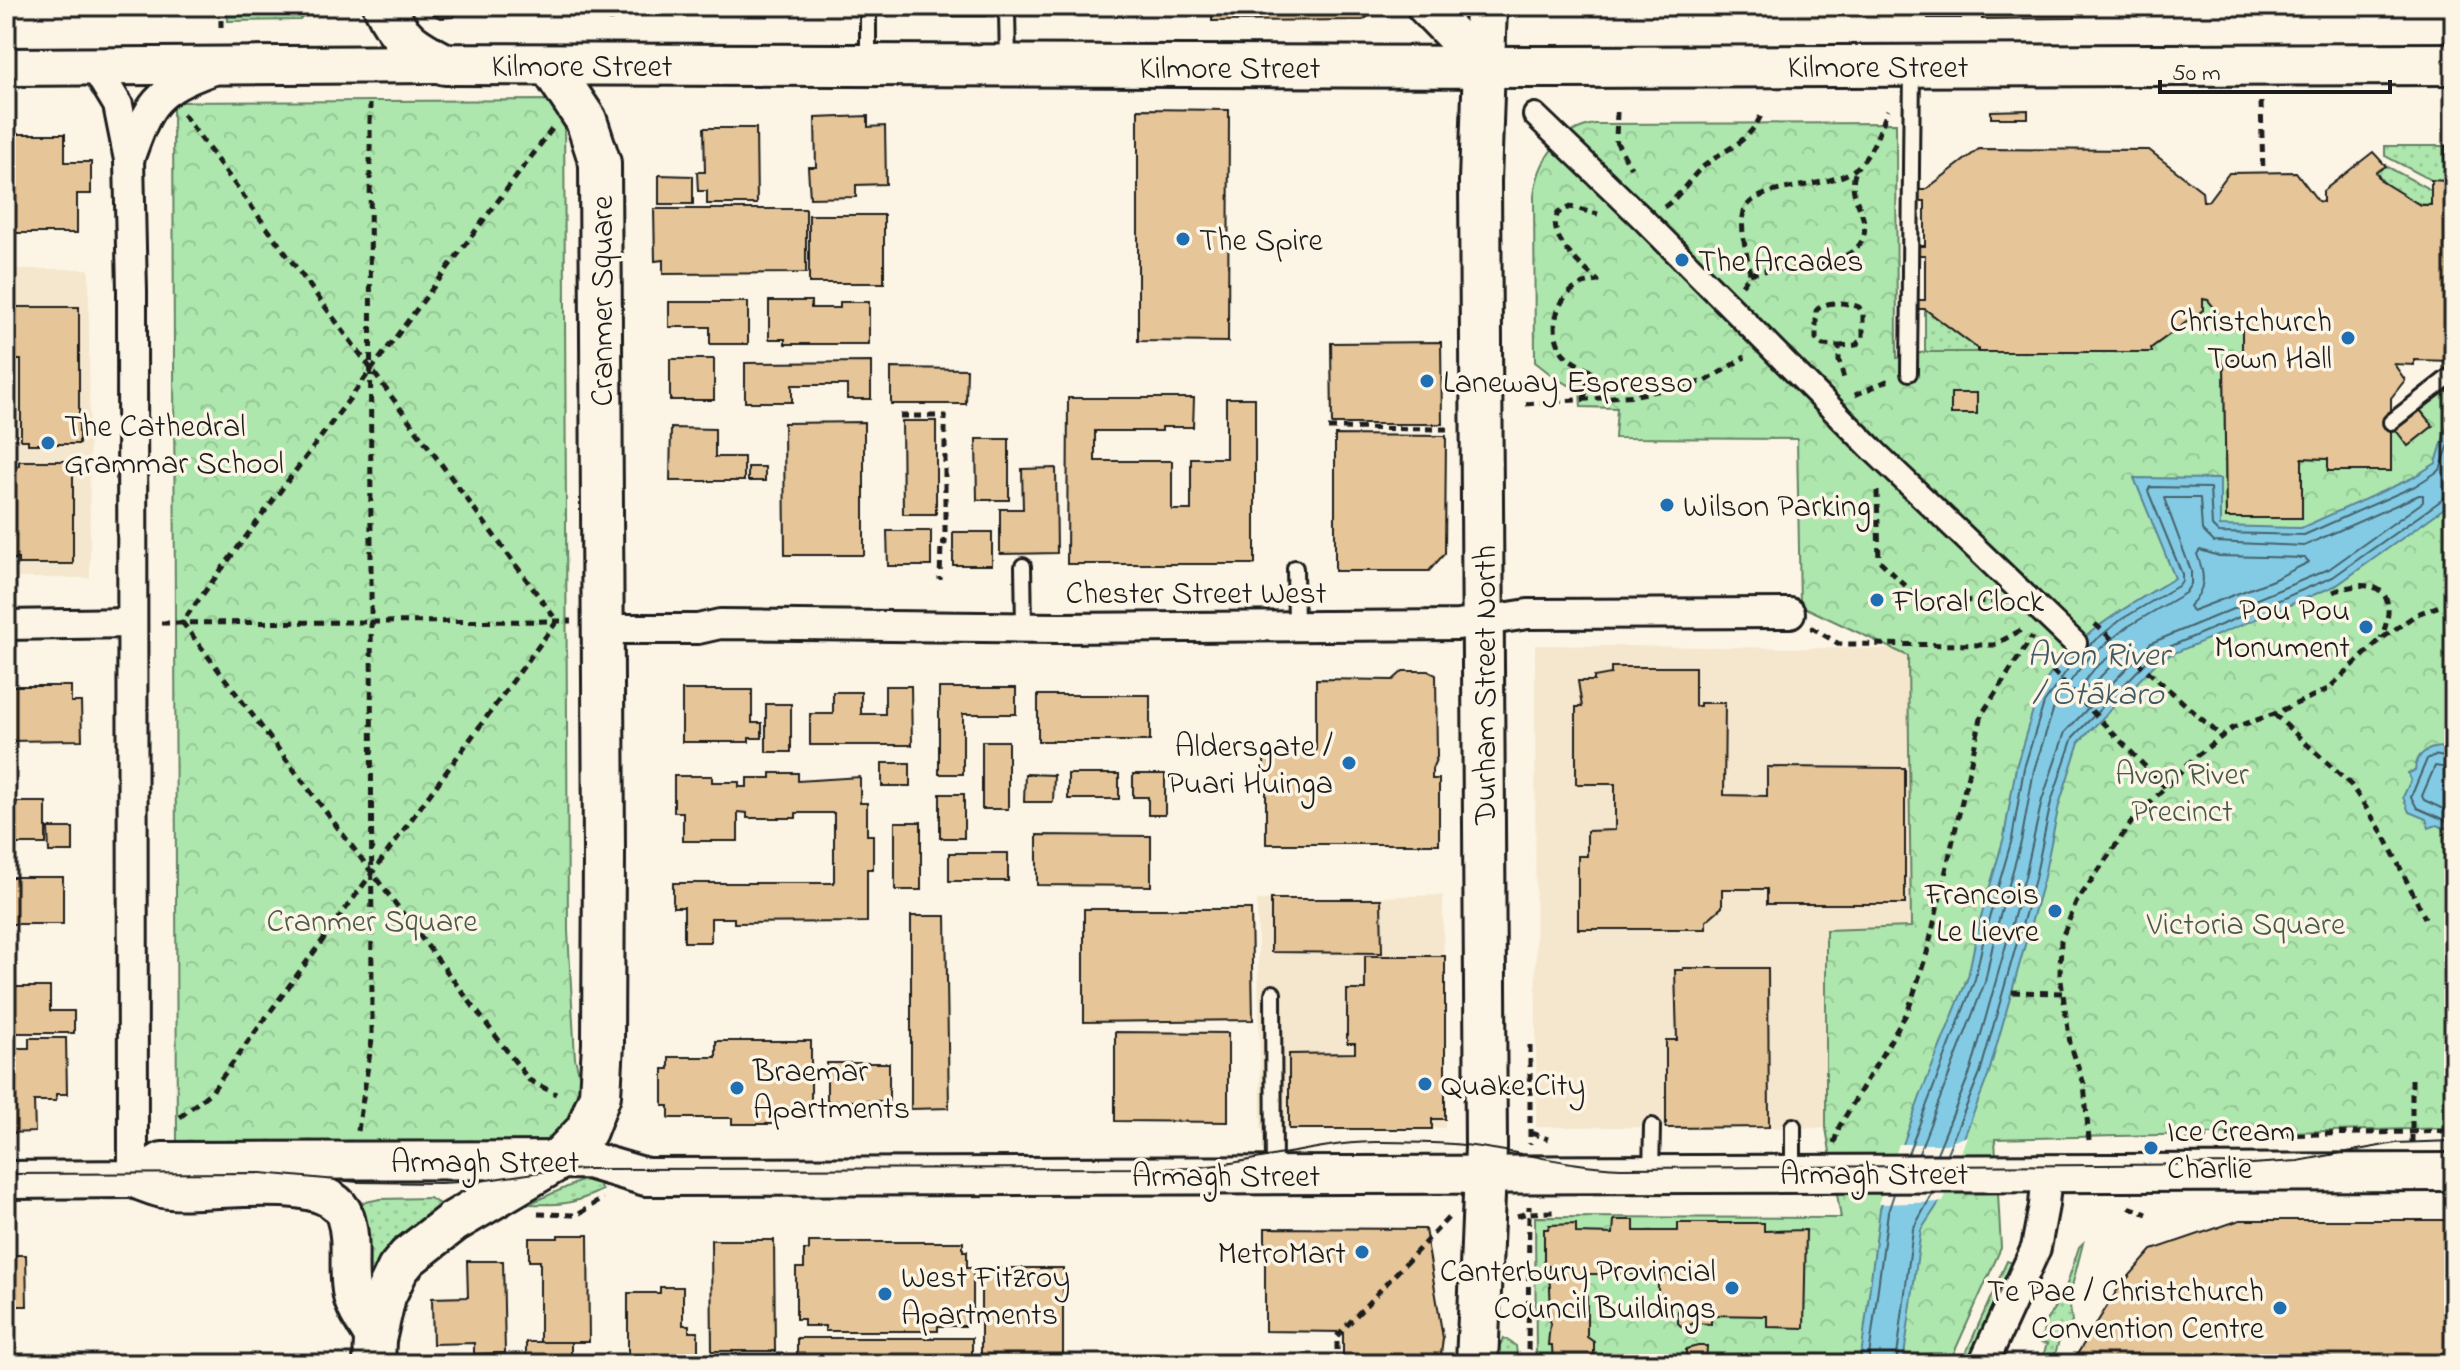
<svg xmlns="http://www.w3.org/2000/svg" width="2460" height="1370" font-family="'Indie Flower',sans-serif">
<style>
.built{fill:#f5e7ce}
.grass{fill:url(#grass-dots);stroke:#648264;stroke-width:2}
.park{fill:url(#park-crowns);stroke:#648264;stroke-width:2}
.water{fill:#83cbe4;stroke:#5a8594;stroke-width:2}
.pier{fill:#fcf5e5}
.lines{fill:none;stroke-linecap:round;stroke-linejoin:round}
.shore{stroke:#45626c;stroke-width:2}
.building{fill:#e6c698;stroke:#1c1c1c;stroke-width:2}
.service-casing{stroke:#1c1c1c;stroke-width:20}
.pedestrian-casing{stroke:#1c1c1c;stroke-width:28}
.minor-casing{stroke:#1c1c1c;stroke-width:34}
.tertiary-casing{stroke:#1c1c1c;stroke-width:42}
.secondary-casing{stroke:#1c1c1c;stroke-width:46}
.path{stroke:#1c1c1c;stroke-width:5;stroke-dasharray:8 6;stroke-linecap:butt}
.service{stroke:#fcf5e5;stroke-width:14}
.pedestrian{stroke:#fcf5e5;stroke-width:22}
.minor{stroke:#fcf5e5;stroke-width:28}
.tertiary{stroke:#fcf5e5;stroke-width:36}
.secondary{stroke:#fcf5e5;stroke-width:40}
.tram{stroke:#1c1c1c;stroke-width:2}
.poi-dot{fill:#1f6fb2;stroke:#fcf5e5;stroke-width:3}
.labels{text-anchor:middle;stroke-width:7;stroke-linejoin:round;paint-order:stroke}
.street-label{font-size:32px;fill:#1c1c1c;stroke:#fcf5e5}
.poi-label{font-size:32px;fill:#1c1c1c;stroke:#fcf5e5;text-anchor:start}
.park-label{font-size:32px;fill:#485948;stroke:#fcf5e5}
.water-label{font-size:34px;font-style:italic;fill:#405962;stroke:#fcf5e5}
</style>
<defs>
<pattern id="grass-dots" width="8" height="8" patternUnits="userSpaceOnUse" patternTransform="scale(2)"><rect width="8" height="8" fill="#ade7ad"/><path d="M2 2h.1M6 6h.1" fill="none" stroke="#94c694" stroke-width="1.8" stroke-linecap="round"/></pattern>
<pattern id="park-crowns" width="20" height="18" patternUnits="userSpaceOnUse" patternTransform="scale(2)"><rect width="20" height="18" fill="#ade7ad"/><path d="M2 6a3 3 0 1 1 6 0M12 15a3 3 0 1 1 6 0" fill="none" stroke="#94c694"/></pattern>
</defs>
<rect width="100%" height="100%" fill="#fcf5e5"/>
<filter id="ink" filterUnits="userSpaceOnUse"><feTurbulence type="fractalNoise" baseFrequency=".0125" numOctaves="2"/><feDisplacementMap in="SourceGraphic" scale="16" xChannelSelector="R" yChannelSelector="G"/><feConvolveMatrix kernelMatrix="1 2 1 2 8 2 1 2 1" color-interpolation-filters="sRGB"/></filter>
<g filter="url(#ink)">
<!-- built -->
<g class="built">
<path d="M1799,6H2092L2093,18L1799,19Z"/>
<path d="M6,269H89L90,578H6Z"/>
<path d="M1535,645L1893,649L1908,656L1911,928L1826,930V1128L1536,1127Z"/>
<path d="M1443,895L1445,1128L1261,1129L1257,900Z"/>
</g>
<!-- grass -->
<g class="grass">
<path d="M227,6H313L300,20L228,21Z"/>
<path d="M2385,146H2445V181L2431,180L2385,156Z"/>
<path d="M2386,166L2431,190V205C2413,205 2385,188 2376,172Z"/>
<path d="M1925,309L1978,349V352H1925Z"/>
<path d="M590,1177L596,1179L602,1190C572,1205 561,1205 528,1204Z"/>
<path d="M430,1198L442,1206L367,1277L361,1203L380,1199Z"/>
<path d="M2083,1243L2069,1298L2072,1322L2059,1341L2052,1364H2040L2047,1344L2040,1343L2047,1319L2064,1293L2079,1247Z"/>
<path d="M2014,1258L2019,1260L1973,1364H1961L2007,1261L2012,1263Z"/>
<path d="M1504,1338L1516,1346L1518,1364H1497L1496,1352Z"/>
</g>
<!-- park -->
<g class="park">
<path d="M564,100L568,931L575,1058L585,1098L575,1133L539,1144L177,1142L173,102Z"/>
<path d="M1896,123L1897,358L1925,352H2151V348L2203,310V299L2208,300L2230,328L2242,327V359L2224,360L2226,518H2301L2302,458L2328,459L2391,471V432L2395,429L2433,426L2420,410L2454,386V1128L1995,1139L2001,1248L1949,1364H1536L1535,1217L1841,1218L1826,1128V930L1911,927L1908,656L1800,605L1797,439L1615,438L1617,408L1581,407L1580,390L1558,380L1535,362L1534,196C1538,161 1558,130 1595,124Z"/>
</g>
<!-- water -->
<g class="water">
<path d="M2454,413V501L2337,585L2160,659L2079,742L2059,805L2043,881L1988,1076L1938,1204L1921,1230L1903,1364H1860L1880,1209L1921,1094L1968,977L1978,928L2004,837L2016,767L2036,700C2059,643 2124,608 2175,578L2134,478L2220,479V526L2301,528L2412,478L2436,463L2450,416Z"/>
<path d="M2444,747L2454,754V832L2437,825L2429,828L2426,819L2409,812L2403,797L2411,780L2408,773L2415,771C2416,753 2428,747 2444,747Z"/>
</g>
<!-- pier -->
<path class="pier" d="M1967,1136L1943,1202L1878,1204L1899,1144H1946Z"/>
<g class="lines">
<!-- shore -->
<g class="shore">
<path d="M2200,550L2219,556L2305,558L2309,562L2273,580L2192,611L2189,606C2207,589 2205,575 2197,554Z"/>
<path d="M2088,646L2122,619L2178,586L2182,581V574L2148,491L2150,487L2210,488L2212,526L2219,533L2304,535L2415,486L2440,470L2454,430"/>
<path d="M2114,653L2117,656V660L2091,686H2086L2085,681L2095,668Z"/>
<path d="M2454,759C2443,759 2438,751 2427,759L2411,797L2417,808L2454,824"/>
<path d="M2454,769L2435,766L2422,796L2424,800L2454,814"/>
<path d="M1919,1153L1985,982L1996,930L2021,842L2034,770L2056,701L2087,659L2127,627L2185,593L2191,584V571L2164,498H2200L2202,530L2214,542L2304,546L2419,495H2423V502L2329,569L2151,643L2065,732L2042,800L2025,877L1971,1070L1937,1153"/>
<path d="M1947,1153L1980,1073L2035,879L2051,802L2073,737L2155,653L2333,577L2446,497L2454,495"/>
<path d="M1908,1154L1975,979L1986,928L2012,839L2024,768L2044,703L2077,656"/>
<path d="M1868,1364L1888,1212L1894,1194"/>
<path d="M1896,1364L1913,1229L1933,1193"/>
</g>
</g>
<!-- building -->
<g class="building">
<path d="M428,6H786V13H457L453,17L440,18L433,14Z"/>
<path d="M902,6H986V16H903Z"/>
<path d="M1050,6H1136V11L1050,12Z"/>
<path d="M1212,6H1361L1370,15L1363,20L1212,21Z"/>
<path d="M1928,6H1960L1961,18H1928Z"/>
<path d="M1982,6H2075V18L1982,19Z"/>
<path d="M1138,109L1229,110L1228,342L1138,341Z"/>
<path d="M2028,110V118H1991V111Z"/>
<path d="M868,116V127L885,126L886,184L856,185V197L810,198L808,167H816L815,118Z"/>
<path d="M704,128H756L757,204H707V191H698L697,172H705Z"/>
<path d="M9,134H65V162H91V194H77V233H9Z"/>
<path d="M2454,144V361L2414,360V365L2394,364L2405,380L2391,398V471H2328V459L2302,458V518H2226L2224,360L2242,359V327L2230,328L2208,300L2203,299V310L2151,348L2152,352H1978V349L1925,309H1918V300H1925V255H1915V246H1925V201H1918V190H1925L1979,149L2149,150L2202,191L2203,201H2208L2229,173L2296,172L2318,201L2323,202V191L2373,152L2386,166L2376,172L2381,181L2420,205H2431V180L2445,181V146Z"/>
<path d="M659,175L693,176V204H659Z"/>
<path d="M654,209H806V273L663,274V260L655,261Z"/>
<rect x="809" y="215" width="75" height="68"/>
<path d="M769,301H811V308H840V302H869V344H785V339H769Z"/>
<path d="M669,302H748V344H710V327H669Z"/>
<path d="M6,307H79V444H28V440H21V360H6Z"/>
<path d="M1441,342L1442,424H1332L1331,343Z"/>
<rect x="670" y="359" width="44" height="41"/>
<path d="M871,362V399H847V385H792V402H745V363Z"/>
<path d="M891,368L967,369L966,404H891Z"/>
<rect x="1951" y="393" width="26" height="21"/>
<path d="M1068,398H1194L1193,427H1162V431H1095V461H1172V510H1191V458H1226V398H1255V564H1067Z"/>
<path d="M2420,410L2433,426L2408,446L2395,429Z"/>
<path d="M902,421H936V514H903Z"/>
<path d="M864,422V555H785L784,423Z"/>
<path d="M671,428L715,429V457H744V481H670Z"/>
<path d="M1335,435L1446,436L1445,553L1429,571H1335Z"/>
<path d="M976,439H1009V500H977Z"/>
<path d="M19,461H73V564H18V559H6V466H19Z"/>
<rect x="748" y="467" width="17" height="14"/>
<path d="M1056,468L1057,553L1000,554V509H1023L1022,469Z"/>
<path d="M887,531H931V566H888Z"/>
<rect x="953" y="532" width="39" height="33"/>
<path d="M1611,667H1695V706H1700V703H1725L1724,795L1767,796V767L1905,768V904H1767V889H1722V907L1706,921V929H1578V856H1587V831L1615,830V784H1576V707H1582L1578,681H1594V677L1611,674Z"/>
<path d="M1403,671H1428L1436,675L1437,757L1432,769V779H1439V844H1266V790H1269V774H1264V750L1316,751V679L1393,680Z"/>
<path d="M6,686H71V702H81L82,740L6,741Z"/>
<path d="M885,686H911L912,745H810V714H833V692H861V714H885Z"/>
<path d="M939,688H1016V714H963V774H939Z"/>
<path d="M682,690H752V723H762V738H749V742H682Z"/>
<rect x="1038" y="695" width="112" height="46"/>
<rect x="766" y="704" width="25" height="48"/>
<rect x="982" y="741" width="26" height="68"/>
<rect x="882" y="763" width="28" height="23"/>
<path d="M771,773H798V781L860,777V803H867V835H873V869H867V922L734,923V918H711V942H684V907H673V883H834V813H796V818H747V813L738,812V841H683V812H674V776H712V782H739V787H747V778H771Z"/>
<path d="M1025,774L1054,775L1053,802H1024Z"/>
<rect x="1068" y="774" width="51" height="25"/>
<path d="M1133,774H1165V815H1148V797H1133Z"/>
<rect x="940" y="794" width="24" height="44"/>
<rect x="6" y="802" width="40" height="42"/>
<rect x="895" y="822" width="26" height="68"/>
<path d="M48,828H73V852H49Z"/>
<path d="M1037,835L1151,836V886L1037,885Z"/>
<rect x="949" y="853" width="59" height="28"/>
<rect x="6" y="877" width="57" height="47"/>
<path d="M1271,899H1381L1382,953L1271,952Z"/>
<path d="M1084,909H1251L1253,1020L1084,1022Z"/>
<path d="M911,916H946L949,1108L911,1109Z"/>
<path d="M1365,956H1445V1119H1432V1129H1289V1054L1355,1053V1043H1347V990H1365Z"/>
<path d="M1683,968H1768L1769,1127L1666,1128V1040H1677L1675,970H1683Z"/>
<path d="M6,987H50V1011H74V1033H6Z"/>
<path d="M1115,1032L1228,1033V1122L1115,1121Z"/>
<path d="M29,1038H66L67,1094H56V1101H34L35,1132L6,1133V1048H29Z"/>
<path d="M716,1041H811V1117H774V1124H732V1118H669V1106H663V1069H669V1057H716Z"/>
<rect x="827" y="1063" width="62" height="38"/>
<path d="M1614,1220H1634V1231H1678V1223H1764V1231L1806,1230L1804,1328L1767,1327V1316L1711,1315V1324L1694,1323L1683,1328L1678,1323V1301H1666L1658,1292V1283L1665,1274H1587V1337L1594,1342V1360L1592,1364H1553L1552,1345H1548L1551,1311L1549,1266L1544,1265V1229H1548L1549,1225L1576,1224V1233L1613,1234Z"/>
<path d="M2240,1220H2454V1364H2071L2118,1289L2152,1250Z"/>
<path d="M1265,1228L1425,1229L1443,1338L1440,1364H1343V1332L1265,1331Z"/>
<path d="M558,1235H588L589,1342H540V1261H529V1238H558Z"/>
<path d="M711,1240H774L775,1351H712Z"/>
<path d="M809,1242H963V1251H967V1268H973V1320H965V1326H938V1331H825V1326H804V1319H796V1268H804V1250H809Z"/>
<path d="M6,1255H26L27,1306H6Z"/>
<path d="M467,1261H503L505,1353L474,1354V1343L433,1344L432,1298L468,1297Z"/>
<rect x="981" y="1268" width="82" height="96"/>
<path d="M660,1287H683V1325H689V1332H698V1364H628V1293H660Z"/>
<rect x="797" y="1338" width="175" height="26"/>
<rect x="526" y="1342" width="45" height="22"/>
<path d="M1698,1346H1707L1706,1364H1686V1349Z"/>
</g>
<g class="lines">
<defs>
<g id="service">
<path d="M868,11V63"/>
<path d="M1007,11L1008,62"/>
<path d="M1909,373L1912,66"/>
<path d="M2391,422L2454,373"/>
<path d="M1023,566L1024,626"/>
<path d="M1295,568L1296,625"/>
<path d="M1273,993L1274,1174"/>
<path d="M1793,1173V1126"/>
<path d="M1651,1174L1652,1126"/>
</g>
<path id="pedestrian" d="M1535,115L1643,219L1873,450L2075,643"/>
<g id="minor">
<path d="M95,67L118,105L129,160L132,291L133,1179"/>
<path d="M129,160C149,103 155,91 213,70"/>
<path d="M6,625L132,623"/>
<path d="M603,629H698L720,624L1060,628L1458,625L1528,614L1790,613"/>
<path d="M1983,1364L2036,1248L2044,1205L2047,1172"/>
</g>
<g id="tertiary">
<path d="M1425,6L1484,67"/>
<path d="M6,67L445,64"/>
<path d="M133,1179C142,1182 153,1187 162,1189C203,1197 327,1168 345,1216C354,1242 346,1270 352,1296C355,1310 368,1327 375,1340"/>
<path d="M6,1180L133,1179L162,1161L588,1160L646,1177L2454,1172"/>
</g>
<g id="secondary">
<path d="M384,6C399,39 413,48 445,64L1550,67L2454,64"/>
<path d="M374,1364L375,1340L385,1296L398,1269L408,1257L453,1222L558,1160L586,1131L600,1095L603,1044L604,853L600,163L586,120L550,66"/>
<path d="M1477,1364L1486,1147L1480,181L1486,6"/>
</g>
</defs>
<!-- service casing -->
<use href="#service" class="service-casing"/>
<!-- pedestrian casing -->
<use href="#pedestrian" class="pedestrian-casing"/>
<!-- minor casing -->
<use href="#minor" class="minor-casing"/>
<!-- tertiary casing -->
<use href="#tertiary" class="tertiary-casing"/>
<!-- secondary casing -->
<use href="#secondary" class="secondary-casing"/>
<!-- path -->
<g class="path">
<path d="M221,6V27"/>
<path d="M611,13V27"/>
<path d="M2261,102L2263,173"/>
<path d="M1617,112L1616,141L1631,168"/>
<path d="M552,129L182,622L529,1080L556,1094"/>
<path d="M1664,207C1681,196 1688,179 1704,166C1729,146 1749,144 1763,111"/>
<path d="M1750,274C1778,264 1873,273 1864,222C1859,199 1847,193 1857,168"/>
<path d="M1742,285L1750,274C1748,256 1739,230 1744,212C1753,182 1827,191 1855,169C1871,157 1880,129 1888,110"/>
<path d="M1839,346L1856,345L1863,337V314L1859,307C1846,302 1824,300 1816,311V339L1823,345L1839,346V361L1845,383"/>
<path d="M1855,395L1889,380"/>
<path d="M1584,399L1590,371C1581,366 1570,361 1563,353C1548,331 1555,298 1579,286C1585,283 1592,282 1598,281C1582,266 1545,237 1558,213L1570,207L1598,214"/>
<path d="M1526,404L1637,395L1706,381L1745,357"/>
<path d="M900,416H945V543H941L940,580"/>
<path d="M1328,428L1447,429"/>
<path d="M1877,491L1879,560L1918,598L1995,602"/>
<path d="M2333,592C2377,575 2401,592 2381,638"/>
<path d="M161,623L571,621"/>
<path d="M2095,624L2222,737"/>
<path d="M1811,627L1839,644L1994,645L2023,629"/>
<path d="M2053,658L2050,668L2165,787"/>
<path d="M2274,714L2351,785L2384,835L2425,918"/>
<path d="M2012,992L2062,993"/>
<path d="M1530,1045V1144"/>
<path d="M2412,1079V1142"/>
<path d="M180,1117L212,1091L557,621L183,114"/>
<path d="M358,1131L372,1039L370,104"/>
<path d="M1531,1133L1548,1139"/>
<path d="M2185,1137L2454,1131"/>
<path d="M2089,1140L2084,1084L2070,1043L2060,974L2061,940L2076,903L2133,820L2194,758L2233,728L2274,714L2328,689L2381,639L2417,614L2454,601"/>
<path d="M1834,1143L1839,1127L1908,1011L1927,953L1982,714L2032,637"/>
<path d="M2129,1207L2147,1214"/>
<path d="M538,1214L577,1215L603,1198"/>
<path d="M1517,1216L1528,1213L1554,1212"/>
<path d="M1337,1364V1336L1449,1217"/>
<path d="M1528,1364L1529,1206"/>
</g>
<!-- service -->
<use href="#service" class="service"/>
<!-- pedestrian -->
<use href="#pedestrian" class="pedestrian"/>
<!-- minor -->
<use href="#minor" class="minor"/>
<!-- tertiary -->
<use href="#tertiary" class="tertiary"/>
<!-- secondary -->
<use href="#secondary" class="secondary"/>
<!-- tram -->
<path class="tram" d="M6,1174L261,1173L358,1182L440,1183L480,1181L541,1172L586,1169L1189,1168C1237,1165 1282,1153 1329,1146C1362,1140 1399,1142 1433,1143C1497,1144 1558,1166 1621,1168L2251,1164L2298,1161L2396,1143L2454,1141"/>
</g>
</g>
<!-- markers -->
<g class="poi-dot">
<circle cx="1183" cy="239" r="8"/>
<circle cx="1682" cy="260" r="8"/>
<circle cx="2348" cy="338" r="8"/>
<circle cx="1427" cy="381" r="8"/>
<circle cx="48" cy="443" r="8"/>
<circle cx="1667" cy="505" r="8"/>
<circle cx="1877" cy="600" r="8"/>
<circle cx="2366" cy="627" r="8"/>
<circle cx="1349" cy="763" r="8"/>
<circle cx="2055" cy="911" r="8"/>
<circle cx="1425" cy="1084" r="8"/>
<circle cx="737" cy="1088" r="8"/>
<circle cx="2151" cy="1148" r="8"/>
<circle cx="1362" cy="1252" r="8"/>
<circle cx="1732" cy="1288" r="8"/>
<circle cx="885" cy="1294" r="8"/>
<circle cx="2280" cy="1308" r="8"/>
</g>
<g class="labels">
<!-- street labels -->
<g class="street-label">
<text x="582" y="76">Kilmore Street</text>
<text x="1878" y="77">Kilmore Street</text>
<text x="1230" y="78">Kilmore Street</text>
<text transform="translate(601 301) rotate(-90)" y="11">Cranmer Square</text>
<text x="1196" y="603">Chester Street West</text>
<text transform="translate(1484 685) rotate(-90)" y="11">Durham Street North</text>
<text x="485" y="1172">Armagh Street</text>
<text x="1874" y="1184">Armagh Street</text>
<text x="1226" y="1186">Armagh Street</text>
</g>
<!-- poi labels -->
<g class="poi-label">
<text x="1199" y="250">The Spire</text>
<text x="1698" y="271">The Arcades</text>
<text x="2332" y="331" text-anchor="end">Christchurch<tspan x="2332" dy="37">Town Hall</tspan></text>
<text x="1443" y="392">Laneway Espresso</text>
<text x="64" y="436">The Cathedral<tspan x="64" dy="37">Grammar School</tspan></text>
<text x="1683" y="516">Wilson Parking</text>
<text x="1893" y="611">Floral Clock</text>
<text x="2350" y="620" text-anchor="end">Pou Pou<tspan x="2350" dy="37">Monument</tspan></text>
<text x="1333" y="756" text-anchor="end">Aldersgate /<tspan x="1333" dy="37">Puari Huinga</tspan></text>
<text x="2039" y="904" text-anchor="end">Francois<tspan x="2039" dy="37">Le Lievre</tspan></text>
<text x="753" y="1081">Braemar<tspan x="753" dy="37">Apartments</tspan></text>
<text x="1441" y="1095">Quake City</text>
<text x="2167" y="1141">Ice Cream<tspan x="2167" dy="37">Charlie</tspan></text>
<text x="1346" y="1263" text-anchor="end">MetroMart</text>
<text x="1716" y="1281" text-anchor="end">Canterbury Provincial<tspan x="1716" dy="37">Council Buildings</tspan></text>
<text x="901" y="1287">West Fitzroy<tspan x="901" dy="37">Apartments</tspan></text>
<text x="2264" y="1301" text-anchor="end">Te Pae / Christchurch<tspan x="2264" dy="37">Convention Centre</tspan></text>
</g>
<!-- park labels -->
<g class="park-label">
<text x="2182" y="784">Avon River<tspan x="2182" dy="37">Precinct</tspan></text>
<text x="372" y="931">Cranmer Square</text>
<text x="2246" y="934">Victoria Square</text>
</g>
<!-- water labels -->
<g class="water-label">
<text x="2098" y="665">Avon River<tspan x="2098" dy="39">/ Ōtākaro</tspan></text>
</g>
</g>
<!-- margin -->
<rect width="2460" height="1370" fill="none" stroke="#fcf5e5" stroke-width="32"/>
<rect x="16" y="16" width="2428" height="1338" fill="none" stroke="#1c1c1c" stroke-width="3" filter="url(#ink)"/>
<!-- scale -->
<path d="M2160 80v12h230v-12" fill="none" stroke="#1c1c1c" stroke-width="4"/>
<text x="2172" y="80" font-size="24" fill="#1c1c1c" stroke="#fcf5e5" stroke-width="6" paint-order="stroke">50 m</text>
</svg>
